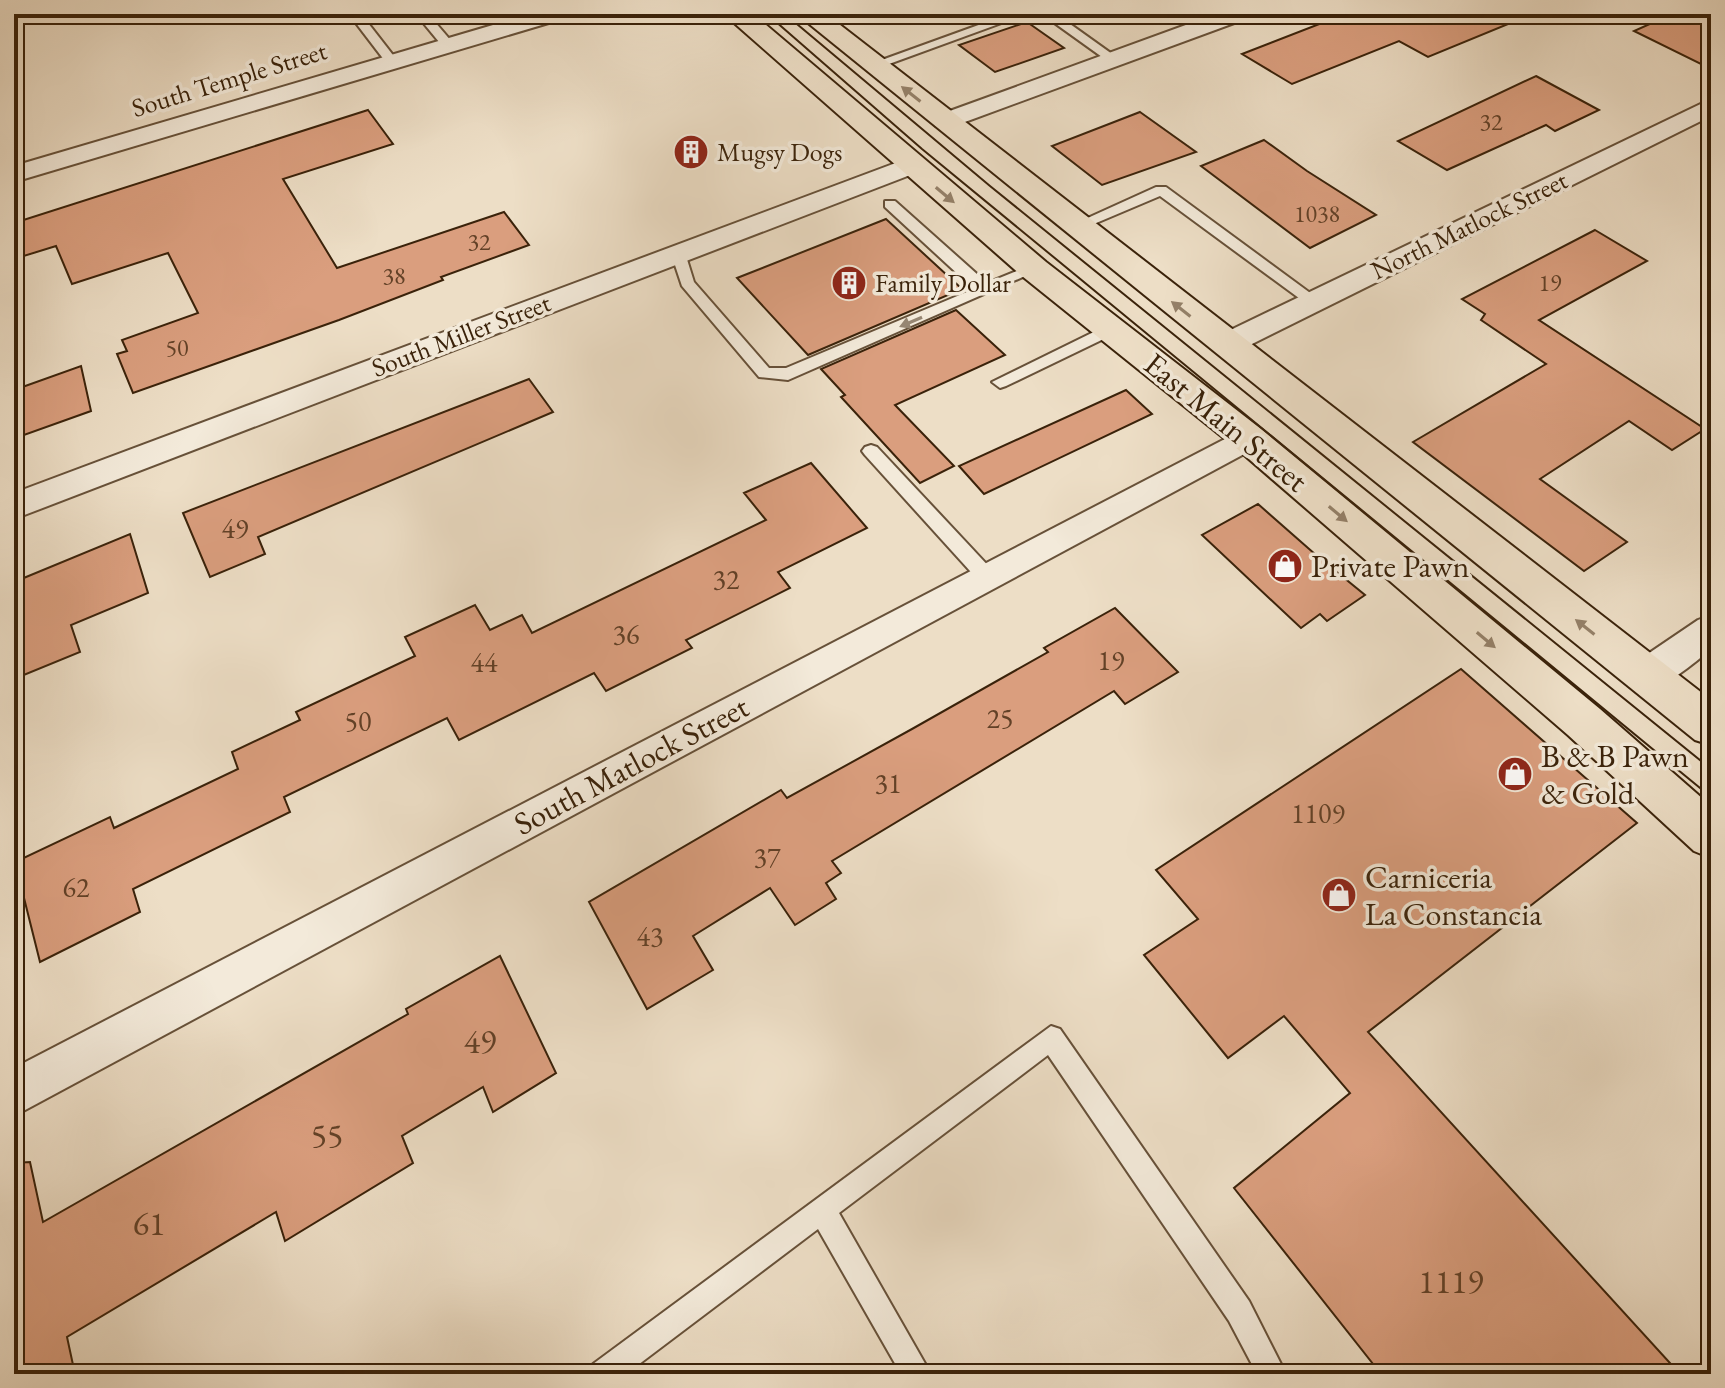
<svg xmlns="http://www.w3.org/2000/svg" width="1725" height="1388" font-family="'EB Garamond',serif">
<style>
.building{fill:#da9e7e;stroke:#3a220a;stroke-width:2}
.lines{fill:none;stroke-linecap:round;stroke-linejoin:round}
.service-casing{stroke:#675139;stroke-width:4}
.minor-casing{stroke:#675139;stroke-width:4}
.primary-casing{stroke:#3a220a;stroke-width:4}
.service{fill:#f3eada;fill-rule:evenodd}
.minor{fill:#f3eada;fill-rule:evenodd}
.primary{fill:#eddec6;fill-rule:evenodd}
.tram{stroke:#3a220a;stroke-width:2}
.oneway{fill:#948068}
.oneway2{fill:#968672}
.labels{text-anchor:middle;stroke-width:7;stroke-linejoin:round;paint-order:stroke}
.far-number-label{font-size:24px;fill:#624127}
.far-street-label{font-size:26px;fill:#3a220a;stroke:#f3eada}
.far-poi-label{font-size:26px;fill:#3a220a;stroke:#f3eada;text-anchor:start}
.number-label{font-size:28px;fill:#624127}
.street-label{font-size:32px;fill:#3a220a;stroke:#f3eada}
.poi-label{font-size:32px;fill:#3a220a;stroke:#f3eada;text-anchor:start}
.near-number-label{font-size:34px;fill:#624127}
</style>
<rect width="100%" height="100%" fill="#eddec6"/>
<filter id="stains"><feTurbulence type="fractalNoise" baseFrequency=".0025" numOctaves="4"/><feColorMatrix values="0 0 0 0 .2 0 0 0 0 .09 0 0 0 0 .02 0 0 0 .5 -.17"/></filter>
<radialGradient id="worn" r=".72"><stop offset=".6" stop-color="#630" stop-opacity="0"/><stop offset="1" stop-color="#630" stop-opacity=".3"/></radialGradient>
<!-- building -->
<g class="building">
<path d="M1345,14H1530V15L1428,57L1399,41L1292,84L1242,54Z"/>
<path d="M1672,14H1711V69L1634,31Z"/>
<path d="M1027,22L1064,48L995,72L959,45Z"/>
<path d="M1536,76L1599,110L1555,131L1546,125L1447,170L1398,141Z"/>
<path d="M368,110L393,144L283,179L337,268L504,212L529,245L441,277L443,280L339,320L133,393L117,354L127,351L122,340L198,313L168,253L72,284L56,246L14,259V223Z"/>
<path d="M1140,112L1196,152L1102,185L1052,146Z"/>
<path d="M1264,140L1307,171L1376,215L1310,248L1201,166Z"/>
<path d="M886,219L962,289L808,355L737,278Z"/>
<path d="M1595,230L1647,261L1539,320L1705,429L1672,450L1629,421L1540,479L1627,542L1584,571L1413,442L1546,364L1481,320L1485,314L1462,299Z"/>
<path d="M956,310L1005,355L895,405L954,466L920,483L841,397L845,395L821,369Z"/>
<path d="M81,366L91,411L24,435L14,404V390Z"/>
<path d="M529,379L553,412L258,537L265,554L210,577L183,513Z"/>
<path d="M1126,390L1152,414L984,494L959,466Z"/>
<path d="M811,463L867,528L778,572L790,588L686,640L692,648L606,691L594,673L459,740L447,718L284,797L290,812L133,889L140,912L40,962L15,862L110,817L114,828L238,769L232,752L300,720L296,712L415,656L405,637L475,605L490,630L522,615L532,633L766,520L744,493Z"/>
<path d="M1258,504L1316,555L1365,595L1327,621L1320,614L1301,628L1202,535Z"/>
<path d="M130,534L148,593L71,625L80,652L14,679V582Z"/>
<path d="M1115,608L1178,672L1125,704L1114,691L832,861L841,873L826,883L836,899L795,925L770,888L693,936L713,970L647,1009L589,902L781,790L787,798L912,729L1048,652L1044,648Z"/>
<path d="M1461,669L1637,823L1368,1032L1680,1374H1381L1234,1188L1350,1093L1284,1016L1228,1058L1144,955L1198,919L1156,870Z"/>
<path d="M500,956L556,1073L493,1112L483,1087L402,1136L413,1163L285,1241L276,1212L67,1337L75,1374H14V1163L30,1162L43,1222L408,1014L406,1009Z"/>
</g>
<g class="lines">
<defs>
<g id="service">
<path d="M349,14H361L396,59V65H388Z"/>
<path d="M416,14H428L452,42V48H444Z"/>
<path d="M843,14H861L823,28L817,24Z"/>
<path d="M1009,14H1026L878,68L868,65Z"/>
<path d="M1042,14H1056L1119,59L1109,62Z"/>
<path d="M1156,187H1166L1317,298V304H1307L1160,196L1082,229L1070,226Z"/>
<path d="M885,201H895L987,283L1029,266H1039L1041,269L788,380L759,377L682,286L671,253L678,248L685,253L694,282L769,368H786L974,289L885,207Z"/>
<path d="M1110,324L1116,325V333L1006,386L1000,388L992,382Z"/>
<path d="M871,445L877,447L994,572L996,577L994,582H980L865,455L862,451L865,447Z"/>
<path d="M1051,1026L1060,1029L1249,1301L1286,1374H1257L1229,1321L1048,1055L839,1213L931,1374H901L818,1229L626,1374H589L593,1364Z"/>
</g>
<g id="minor">
<path d="M530,14H565L562,19L14,182V166Z"/>
<path d="M1216,14H1248L1245,19L954,126H936L932,121L936,116Z"/>
<path d="M1711,99V116L1238,351L1227,354L1216,351L1212,344L1216,337Z"/>
<path d="M909,158L918,160L922,166L918,172L14,519V493Z"/>
<path d="M1248,427L1259,430L1264,438L1259,446L14,1116V1068Z"/>
<path d="M1711,615V650C1689,665 1661,696 1633,686L1627,675L1633,664L1698,620Z"/>
</g>
<g id="primary">
<path d="M724,14H753L1046,262L1261,429L1600,709L1711,806V858L1694,851L1568,735L1235,447L1022,276Z"/>
<path d="M797,14H826L1711,700V745L1695,740Z"/>
</g>
</defs>
<!-- service casing -->
<use href="#service" class="service-casing"/>
<!-- minor casing -->
<use href="#minor" class="minor-casing"/>
<!-- primary casing -->
<use href="#primary" class="primary-casing"/>
<!-- service -->
<use href="#service" class="service"/>
<!-- minor -->
<use href="#minor" class="minor"/>
<!-- primary -->
<use href="#primary" class="primary"/>
<!-- tram -->
<g class="tram">
<path d="M767,14L922,149L1711,797"/>
<path d="M785,14L990,186L1711,769"/>
</g>
</g>
<!-- one-way arrows -->
<defs><path id="oneway-solid" d="M-6-.8H1V-3.2L6.5 0L1 3.2V.8H-6Z" transform="scale(2)"/></defs>
<g class="oneway">
<use href="#oneway-solid" transform="translate(911 94) rotate(-142)"/>
<use href="#oneway-solid" transform="translate(945 195) rotate(40)"/>
<use href="#oneway-solid" transform="translate(1181 309) rotate(-142)"/>
<use href="#oneway-solid" transform="translate(1338 514) rotate(40)"/>
<use href="#oneway-solid" transform="translate(1585 627) rotate(-142)"/>
<use href="#oneway-solid" transform="translate(1486 640) rotate(40)"/>
</g>
<use class="oneway2" href="#oneway-solid" transform="translate(911 322) rotate(157)"/>
<!-- icons -->
<defs>
<symbol id="building-disc" viewBox="-11 -11 22 22"><circle r="9.5" fill="#8f2418" stroke="#f3eada"/><path d="M-4-6H4V6H1V3H-1V6H-4ZM-2.5-4.3h1.7v1.8h-1.7ZM.8-4.3h1.7v1.8H.8ZM-2.5-1h1.7V.8h-1.7ZM.8-1h1.7V.8H.8Z" fill="#fff"/></symbol>
<symbol id="shop-disc" viewBox="-11 -11 22 22"><circle r="9.5" fill="#8f2418" stroke="#f3eada"/><path d="M-5-2.5h2.3a2.7 3.5 0 0 1 5.4 0H5L5.5 6h-11ZM-1.5-2.5h3a1.5 2.3 0 0 0-3 0Z" fill="#fff"/></symbol>
</defs>
<g fill-rule="evenodd">
<use href="#building-disc" x="671" y="132" width="40" height="40"/>
<use href="#building-disc" x="829" y="263" width="40" height="40"/>
<use href="#shop-disc" x="1265" y="546" width="40" height="40"/>
<use href="#shop-disc" x="1495" y="754" width="40" height="40"/>
<use href="#shop-disc" x="1319" y="875" width="40" height="40"/>
</g>
<g class="labels">
<!-- far-number labels -->
<g class="far-number-label">
<text x="1491" y="130">32</text>
<text x="1317" y="222">1038</text>
<text x="479" y="250">32</text>
<text x="394" y="284">38</text>
<text x="1550" y="291">19</text>
<text x="177" y="356">50</text>
</g>
<!-- far-street labels -->
<g class="far-street-label">
<text transform="translate(229 79) rotate(-17)" y="9">South Temple Street</text>
<text transform="translate(1469 225) rotate(-26)" y="9">North Matlock Street</text>
<text transform="translate(461 335) rotate(-21)" y="9">South Miller Street</text>
</g>
<!-- far-poi labels -->
<g class="far-poi-label">
<text x="717" y="161">Mugsy Dogs</text>
<text x="875" y="292">Family Dollar</text>
</g>
<!-- number labels -->
<g class="number-label">
<text x="235" y="538">49</text>
<text x="726" y="589">32</text>
<text x="626" y="644">36</text>
<text x="1111" y="670">19</text>
<text x="484" y="672">44</text>
<text x="1000" y="728">25</text>
<text x="358" y="731">50</text>
<text x="888" y="793">31</text>
<text x="1318" y="823">1109</text>
<text x="767" y="867">37</text>
<text x="76" y="897">62</text>
<text x="650" y="946">43</text>
</g>
<!-- street labels -->
<g class="street-label">
<text transform="translate(1226 422) rotate(39)" y="11">East Main Street</text>
<text transform="translate(631 765) rotate(-28)" y="11">South Matlock Street</text>
</g>
<!-- poi labels -->
<g class="poi-label">
<text x="1311" y="577">Private Pawn</text>
<text x="1541" y="767">B &amp; B Pawn<tspan x="1541" dy="37">&amp; Gold</tspan></text>
<text x="1365" y="888">Carniceria<tspan x="1365" dy="37">La Constancia</tspan></text>
</g>
<!-- near-number labels -->
<g class="near-number-label">
<text x="480" y="1053">49</text>
<text x="327" y="1147">55</text>
<text x="149" y="1235">61</text>
<text x="1451" y="1293">1119</text>
</g>
</g>
<!-- margin -->
<rect width="1725" height="1388" fill="none" stroke="#eddec6" stroke-width="48"/>
<rect x="16" y="16" width="1693" height="1356" fill="none" stroke="#3a220a" stroke-width="4"/>
<rect x="24" y="24" width="1677" height="1340" fill="none" stroke="#3a220a" stroke-width="2"/>
<rect width="100%" height="100%" filter="url(#stains)"/>
<rect width="100%" height="100%" fill="url(#worn)"/>
</svg>
